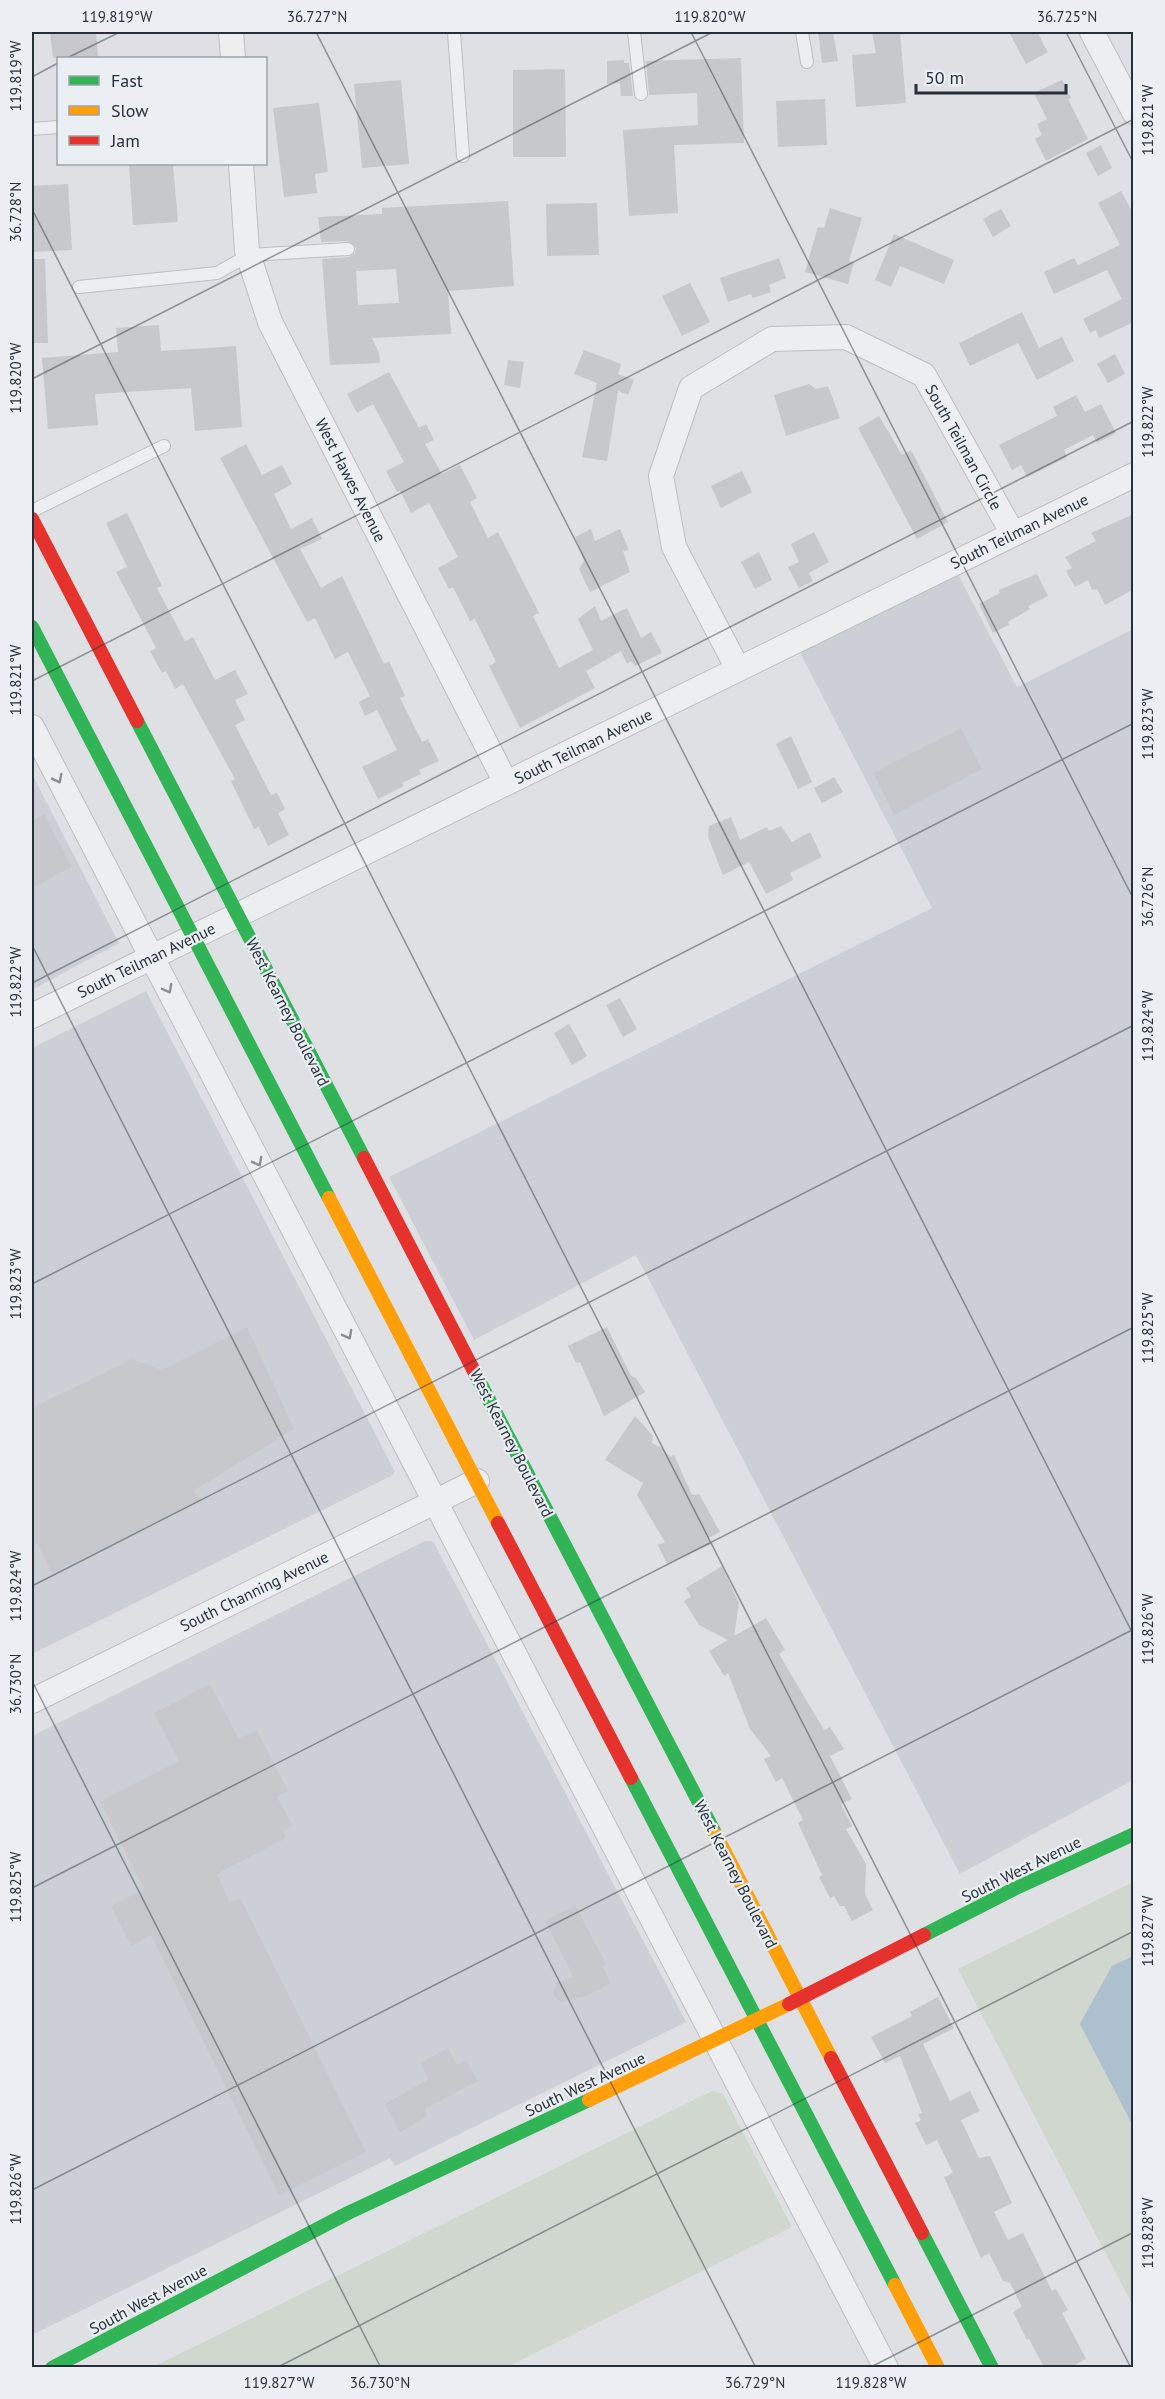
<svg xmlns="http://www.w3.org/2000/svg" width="1165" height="2399" font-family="'PT Sans',sans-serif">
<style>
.built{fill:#ccd0d6}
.green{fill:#cfd7ce}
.water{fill:#adc0cd}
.building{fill:#c6c8cb;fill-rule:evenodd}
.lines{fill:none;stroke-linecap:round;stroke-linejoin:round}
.lane-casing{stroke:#bcbec1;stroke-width:14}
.street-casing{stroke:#bcbec1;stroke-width:26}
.lane{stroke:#edeef0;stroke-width:12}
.street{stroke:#edeef0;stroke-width:24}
.fast{stroke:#30b455;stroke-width:14}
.slow{stroke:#ff9f0a;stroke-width:14}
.jam{stroke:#e5322d;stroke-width:14}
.oneway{stroke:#8a8f95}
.ticks{fill:none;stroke:#26303a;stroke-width:1.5;stroke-opacity:0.45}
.labels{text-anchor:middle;stroke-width:4.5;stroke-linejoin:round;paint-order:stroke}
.street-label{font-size:16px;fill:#26303a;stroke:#ebeff3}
.neatline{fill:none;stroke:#26303a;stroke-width:2}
.ticks-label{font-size:15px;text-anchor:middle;fill:#26303a}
</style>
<rect width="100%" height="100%" fill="#dee0e3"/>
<!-- built -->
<g class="built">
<path d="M951,561L1017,687L1133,629V1780L960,1874L636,1255L474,1340L389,1177L932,908L793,639Z"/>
<path d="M32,774L119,943L32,990Z"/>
<path d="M146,991L395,1472L391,1476L32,1654V1048Z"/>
<path d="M425,1541H432L435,1545L686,2022L395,2166L390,2158L32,2335V1736Z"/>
</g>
<!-- green -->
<g class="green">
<path d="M1133,1882V2306L958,1969Z"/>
<path d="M712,2091L723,2094L792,2227L507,2367H153Z"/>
</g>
<!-- water -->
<path class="water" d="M1133,1956V2126L1080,2024L1112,1966Z"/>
<!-- building -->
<g class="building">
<path d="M50,32H96L98,58H53Z"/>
<path d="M818,32H833L838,61L822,63Z"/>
<path d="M872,32H900L906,103L856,107L852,55L876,53Z"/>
<path d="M1009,32H1037L1048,52L1026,64Z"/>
<path d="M741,58L744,143L674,145L678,213L629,216L623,130L698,125L697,93L649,95L646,61Z"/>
<path d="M624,60V63H629L633,96H621L620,83L607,84V61Z"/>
<path d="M565,69L566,157H513V70Z"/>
<path d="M401,80L409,164L362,168L354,84Z"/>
<path d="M1062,80L1071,98L1068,99L1088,139L1046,161L1035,139L1042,135L1037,124L1047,119L1034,93Z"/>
<path d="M825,99L827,145L778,147L776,101Z"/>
<path d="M319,103L328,172L315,174L317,193L284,197L273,108Z"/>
<path d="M1101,145L1112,168L1098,176L1086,153Z"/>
<path d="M129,164H173L178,222L133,225Z"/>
<path d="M68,184L72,250L32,252V186Z"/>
<path d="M1121,191L1134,215V322L1099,338L1096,330L1090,333L1083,319L1122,299L1107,270L1054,294L1044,272L1074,258L1078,265L1120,245L1098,203Z"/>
<path d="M508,201L514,286L448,291L451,334L372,338L379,353L380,363L330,365L322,259L349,257L355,253L356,248L348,241L321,242L318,217L382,214V208ZM396,269L399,303L358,305L356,271Z"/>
<path d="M597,203L599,255L547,256L546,204Z"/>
<path d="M830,208L862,218L849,261L854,262L848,284L805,272L818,227L824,228Z"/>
<path d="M1001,209L1011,226L993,237L983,219Z"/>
<path d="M894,234L954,260L944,284L900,266L891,287L875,280Z"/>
<path d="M779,258L786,278L769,285L771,292L753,298L751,294L728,302L720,278Z"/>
<path d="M32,259H45L48,343H32Z"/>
<path d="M690,283L710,322L682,336L662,296Z"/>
<path d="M1022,312L1039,348L1062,337L1074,361L1037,380L1018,343L970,366L959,343Z"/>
<path d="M159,325L161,351L236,346L242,427L195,431L191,388L95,394L98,425L48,429L42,358L118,352L116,328Z"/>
<path d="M584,350L621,364L618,374L634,380L628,395L618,391L607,461L582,457L597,383L574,374Z"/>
<path d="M1115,354L1125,374L1108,383L1097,364Z"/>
<path d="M508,360L524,362L520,388L504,385Z"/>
<path d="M389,372L419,428L426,424L434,440L425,444L442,474L460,465L477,498L470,502L488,538L498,532L539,613L533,616L559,668L593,650L578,619L595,606L601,621L627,608L641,638L651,632L662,653L635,666L631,661L627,664L621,651L586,671L595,688L520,728L489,666L496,662L475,619L470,621L453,587L449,589L438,568L458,557L429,503L411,513L400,491L397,492L386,471L404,462L373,404L357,413L347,394Z"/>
<path d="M809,384L816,389L828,386L840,418L786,436L774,395Z"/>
<path d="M1076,395L1085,412L1101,404L1116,433L1097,443L1093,435L1064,450L1067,457L1027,477L1021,465L1012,470L999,445L1057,416L1053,407Z"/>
<path d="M879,416L902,455L911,450L948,522L917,539L858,428Z"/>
<path d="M246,444L262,475L282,465L292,484L274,494L291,529L312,518L322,539L300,549L321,588L342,576L384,664L389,661L405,696L400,698L422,742L428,739L439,761L419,770L421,774L402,783L404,786L378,799L362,767L397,750L377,710L365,716L359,702L370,696L348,652L335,659L315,618L307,622L220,458Z"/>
<path d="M742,471L752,492L721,508L711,486Z"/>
<path d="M127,513L162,586L157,588L185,641L193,637L215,680L235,670L248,694L235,700L245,720L235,725L271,795L277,793L285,809L278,813L289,835L268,846L259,827L254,829L231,781L235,779L183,684L175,689L166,671L162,673L150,651L156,648L116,572L127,567L106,523Z"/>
<path d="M1134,514V589L1105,605L1097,589L1092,590L1088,580L1075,587L1066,571L1072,568L1065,557L1096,541L1091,533Z"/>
<path d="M591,529L595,541L620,529L629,550L623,551L630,572L590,592L579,569L584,561L575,537Z"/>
<path d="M814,532L829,562L809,573L813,581L799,588L788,567L799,562L791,544Z"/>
<path d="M759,552L772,580L755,589L741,562Z"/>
<path d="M1037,574L1048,596L1028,606L1030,609L1008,622L1009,625L993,633L979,604L1000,593L999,590Z"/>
<path d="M961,728L982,769L894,815L873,773Z"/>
<path d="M791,736L812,782L798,789L776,744Z"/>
<path d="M834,777L843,792L822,803L814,788Z"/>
<path d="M44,814L72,867L32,888V821Z"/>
<path d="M731,817L740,840L767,827L769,831L781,826L792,842L810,832L822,857L790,873L793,880L766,894L749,862L723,875L708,837L709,826Z"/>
<path d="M620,998L637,1029L623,1037L606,1005Z"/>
<path d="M569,1024L587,1056L572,1065L554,1033Z"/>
<path d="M247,1327L294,1429L193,1491L202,1500L52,1573L37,1543L32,1546V1408L132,1359L162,1370Z"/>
<path d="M607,1327L631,1376L636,1378L645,1392L604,1416L580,1362L576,1363L568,1346Z"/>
<path d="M635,1416L653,1436L652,1443L662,1448L670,1457L674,1455L692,1495L699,1494L720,1532L708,1538L712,1544L667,1564L658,1545L665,1542L637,1495L643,1483L605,1460Z"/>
<path d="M722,1566L739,1603L734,1636L766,1618L785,1650L779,1654L824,1730L830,1727L844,1749L830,1756L852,1799L841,1804L852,1826L846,1829L866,1864L865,1894L873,1910L852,1921L844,1906H840L834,1896L830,1898L819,1877L822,1875L798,1823L803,1820L782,1778L776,1782L764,1759L771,1756L750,1729L728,1673L724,1676L709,1651L728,1640L699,1625L684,1601L691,1597L686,1588Z"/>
<path d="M210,1684L239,1739L257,1730L288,1791L277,1797L293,1826L283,1831L286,1838L217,1874L229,1901L241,1899L366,2152L279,2195L151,1935L131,1946L111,1906L144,1889L100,1801L179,1761L154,1713Z"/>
<path d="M575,1905L606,1964L602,1966L611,1983L588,1995L561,2002L553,1995L556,1983L574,1977L545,1921Z"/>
<path d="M938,1997L954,2028L923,2044L950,2101L970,2091L980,2111L961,2120L979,2158L990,2156L1012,2203L994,2212L1008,2240L1023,2233L1052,2291L1056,2289L1068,2310L1062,2313L1086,2359L1071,2367H1044L1029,2339L1027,2340L1013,2312L1022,2307L1010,2283L1003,2281L989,2253L981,2258L944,2177L953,2173L937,2140L926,2145L915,2123L921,2120L918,2114L922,2113L900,2056L885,2063L871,2037L912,2016L910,2012Z"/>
<path d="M448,2048L457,2065L466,2060L478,2081L424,2109L428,2116L400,2132L385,2104L429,2079L420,2063Z"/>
</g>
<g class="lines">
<defs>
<g id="lane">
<path d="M454,32L463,156"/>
<path d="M634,32L641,94"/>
<path d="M802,32L807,62"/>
<path d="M32,129L58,127"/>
<path d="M79,287L217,273L249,255L348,249"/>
<path d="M32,511L164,446"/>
</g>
<g id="street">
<path d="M231,32L233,58"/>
<path d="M1092,32L1134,112"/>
<path d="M241,164L247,251L270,322L506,783"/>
<path d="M738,669L674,547L661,476L691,388L772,339L846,337L924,375L1013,534"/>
<path d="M32,727L886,2368"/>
<path d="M32,1016L1134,475"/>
<path d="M32,1701L477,1481"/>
</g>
</defs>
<!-- lane casing -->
<use href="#lane" class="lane-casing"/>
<!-- street casing -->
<use href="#street" class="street-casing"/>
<!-- lane -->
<use href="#lane" class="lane"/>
<!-- street -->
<use href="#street" class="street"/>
<!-- fast -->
<g class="fast">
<path d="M32,627L329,1198"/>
<path d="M137,721L364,1158"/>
<path d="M476,1375L716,1835"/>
<path d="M631,1778L895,2285"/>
<path d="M924,1935L1014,1889L1134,1834"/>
<path d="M922,2233L992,2368"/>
<path d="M52,2368L348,2213L589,2100"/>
</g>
<!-- slow -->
<g class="slow">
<path d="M329,1198L498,1523"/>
<path d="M716,1835L831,2058"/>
<path d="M589,2100L789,2004"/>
<path d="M895,2285L938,2368"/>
</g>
<!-- jam -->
<g class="jam">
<path d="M32,519L137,721"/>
<path d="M364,1158L476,1375"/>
<path d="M498,1523L631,1778"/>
<path d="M789,2004L924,1935"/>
<path d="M831,2058L922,2233"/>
</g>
</g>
<!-- one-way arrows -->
<defs><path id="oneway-chevron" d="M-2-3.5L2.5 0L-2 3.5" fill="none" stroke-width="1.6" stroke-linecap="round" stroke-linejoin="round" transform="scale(1.5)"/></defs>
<g class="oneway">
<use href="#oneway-chevron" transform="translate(58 779) rotate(63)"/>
<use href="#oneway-chevron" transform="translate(168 989) rotate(62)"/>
<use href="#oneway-chevron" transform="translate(258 1162) rotate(62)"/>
<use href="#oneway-chevron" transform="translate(348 1335) rotate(62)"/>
</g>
<!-- ticks -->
<path class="ticks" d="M316,32L1134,1636M691,32L1134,900M1066,32L1134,164M67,58L120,32M32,77L58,63M32,209L1131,2368M32,379L713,32M32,681L1134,119M32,945L756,2368M32,983L1134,421M32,1284L1134,723M32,1586L1134,1025M32,1681L381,2368M32,1888L1134,1327M32,2190L1134,1629M276,2368L1134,1931M869,2368L1134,2232"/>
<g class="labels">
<!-- street labels -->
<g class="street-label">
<text transform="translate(964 447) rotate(61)" y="6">South Teilman Circle</text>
<text transform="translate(351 480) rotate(63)" y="6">West Hawes Avenue</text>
<text transform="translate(1019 531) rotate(-26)" y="6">South Teilman Avenue</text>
<text transform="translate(583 746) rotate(-26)" y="6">South Teilman Avenue</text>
<text transform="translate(146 960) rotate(-26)" y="6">South Teilman Avenue</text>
<text transform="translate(288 1012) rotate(63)" y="6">West Kearney Boulevard</text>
<text transform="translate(512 1443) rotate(63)" y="6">West Kearney Boulevard</text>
<text transform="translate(254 1591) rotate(-26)" y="6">South Channing Avenue</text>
<text transform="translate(1021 1869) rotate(-26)" y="6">South West Avenue</text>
<text transform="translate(736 1874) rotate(63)" y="6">West Kearney Boulevard</text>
<text transform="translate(585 2084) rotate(-25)" y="6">South West Avenue</text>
<text transform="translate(148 2299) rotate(-28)" y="6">South West Avenue</text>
</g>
</g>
<!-- border -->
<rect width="1165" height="2399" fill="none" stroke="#ebeff3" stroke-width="66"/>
<!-- legend -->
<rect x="57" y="57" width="210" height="108" fill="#ebeff3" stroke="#9ca3a9" stroke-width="1.5"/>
<rect x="69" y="76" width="30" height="9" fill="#30b455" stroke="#9ca3a9" stroke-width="1.5"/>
<text x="111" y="87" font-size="18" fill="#26303a">Fast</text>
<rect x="69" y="106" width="30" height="9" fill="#ff9f0a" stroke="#9ca3a9" stroke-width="1.5"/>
<text x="111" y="117" font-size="18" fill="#26303a">Slow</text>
<rect x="69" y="136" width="30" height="9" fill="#e5322d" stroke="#9ca3a9" stroke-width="1.5"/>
<text x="111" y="147" font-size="18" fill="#26303a">Jam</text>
<!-- scale -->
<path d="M916 84v9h150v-9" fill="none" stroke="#26303a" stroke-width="3"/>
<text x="925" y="84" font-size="18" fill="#26303a" stroke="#ebeff3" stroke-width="4.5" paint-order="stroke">50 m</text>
<rect x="33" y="33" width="1099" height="2333" class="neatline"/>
<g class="ticks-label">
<text x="117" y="22">119.819°W</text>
<text x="317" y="22">36.727°N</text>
<text x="710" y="22">119.820°W</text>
<text x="1067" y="22">36.725°N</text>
<text transform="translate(16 76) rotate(-90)" y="5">119.819°W</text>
<text transform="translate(1148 120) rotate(-90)" y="5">119.821°W</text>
<text transform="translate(16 212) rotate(-90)" y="5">36.728°N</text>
<text transform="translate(16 378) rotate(-90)" y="5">119.820°W</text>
<text transform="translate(1148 422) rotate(-90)" y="5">119.822°W</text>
<text transform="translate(16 680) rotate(-90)" y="5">119.821°W</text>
<text transform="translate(1148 724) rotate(-90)" y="5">119.823°W</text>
<text transform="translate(1148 897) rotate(-90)" y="5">36.726°N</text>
<text transform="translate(16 982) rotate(-90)" y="5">119.822°W</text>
<text transform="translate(1148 1026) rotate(-90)" y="5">119.824°W</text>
<text transform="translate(16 1284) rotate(-90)" y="5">119.823°W</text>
<text transform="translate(1148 1328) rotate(-90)" y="5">119.825°W</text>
<text transform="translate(16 1586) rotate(-90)" y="5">119.824°W</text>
<text transform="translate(1148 1629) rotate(-90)" y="5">119.826°W</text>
<text transform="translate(16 1684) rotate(-90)" y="5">36.730°N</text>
<text transform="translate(16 1887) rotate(-90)" y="5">119.825°W</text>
<text transform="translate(1148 1931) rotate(-90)" y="5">119.827°W</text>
<text transform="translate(16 2189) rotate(-90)" y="5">119.826°W</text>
<text transform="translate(1148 2233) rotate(-90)" y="5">119.828°W</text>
<text x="279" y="2388">119.827°W</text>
<text x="380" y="2388">36.730°N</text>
<text x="755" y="2388">36.729°N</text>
<text x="871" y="2388">119.828°W</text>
</g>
</svg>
